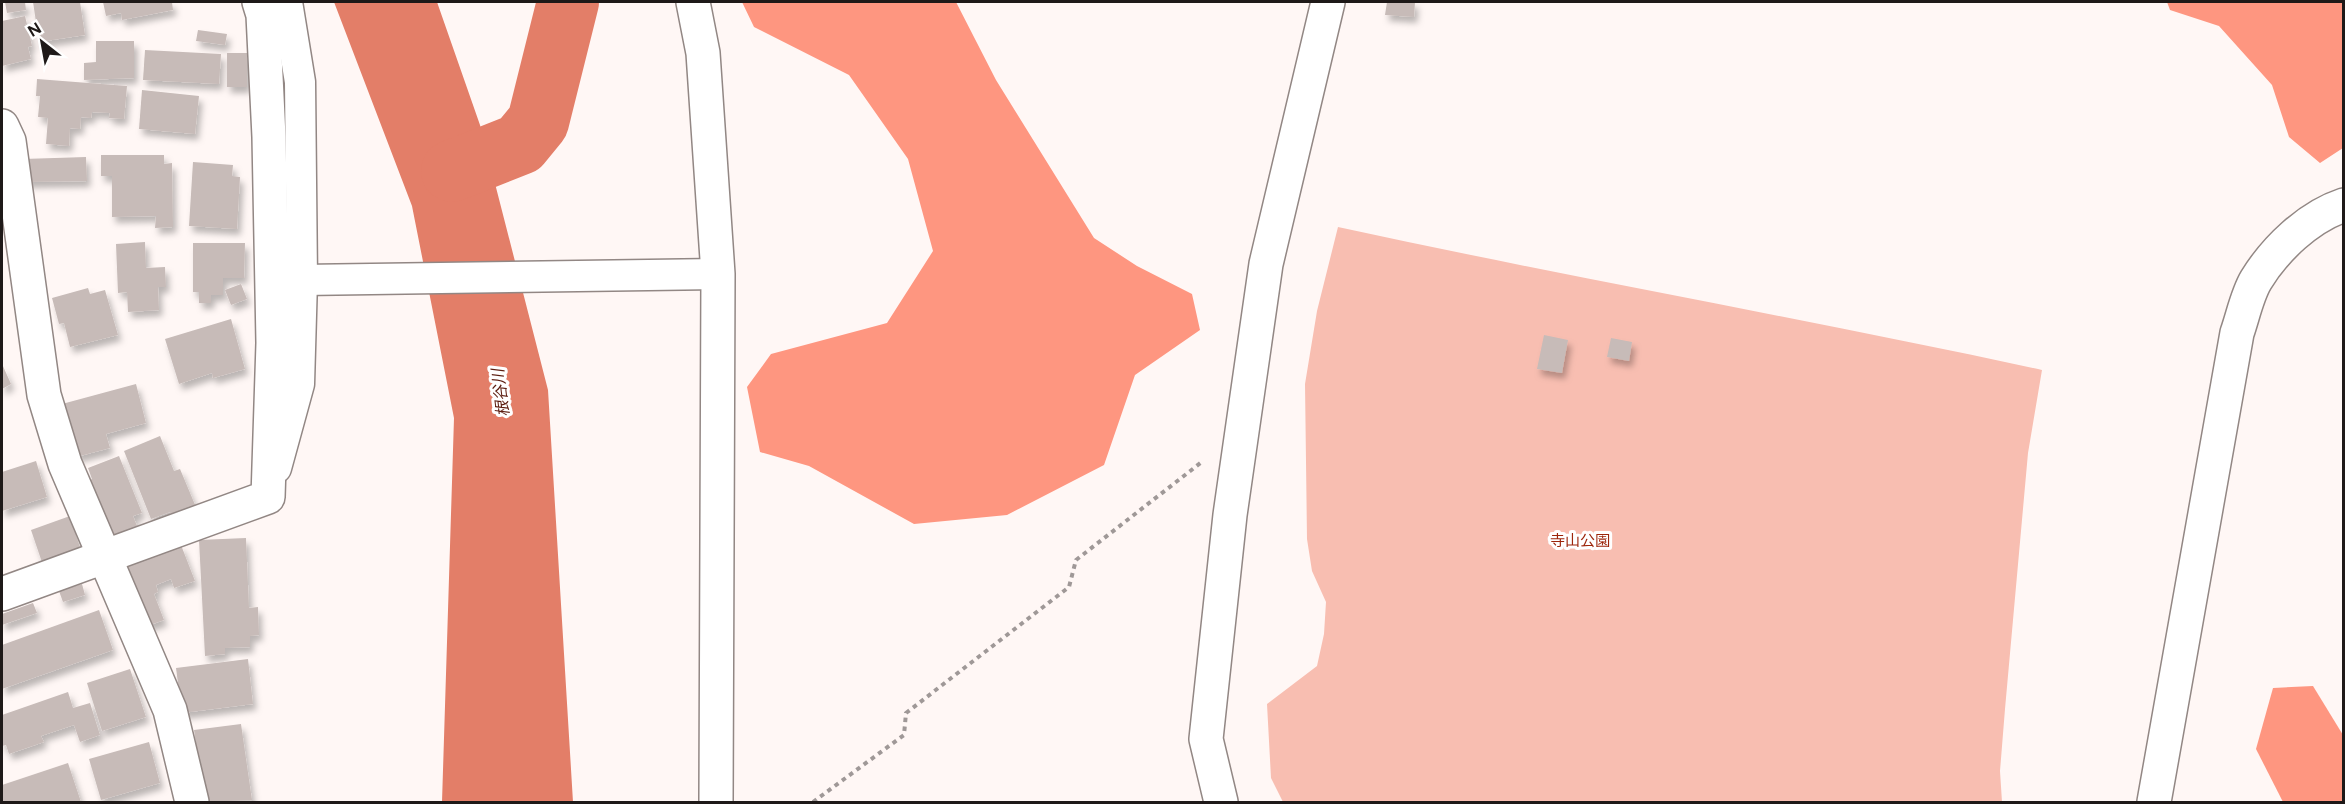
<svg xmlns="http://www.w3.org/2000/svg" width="2345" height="804" font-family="Figtree,'Noto Sans JP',sans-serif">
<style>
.green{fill:#f8beb1}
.forest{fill:#fe9680}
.water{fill:#e37e68}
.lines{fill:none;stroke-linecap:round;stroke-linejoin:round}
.river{stroke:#e37e68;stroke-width:62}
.building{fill:#c7bbb8;filter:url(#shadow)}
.pedestrian-casing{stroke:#928784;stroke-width:33}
.minor-casing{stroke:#928784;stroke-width:36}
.tertiary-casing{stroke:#928784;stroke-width:36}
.path{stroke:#9f9897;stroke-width:4;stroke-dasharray:4.5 4.5;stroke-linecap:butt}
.pedestrian{stroke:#fff;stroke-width:30}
.minor{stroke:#fff;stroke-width:33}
.tertiary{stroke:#fff;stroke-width:33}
.labels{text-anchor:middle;stroke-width:6;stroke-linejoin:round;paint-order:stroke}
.park-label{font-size:15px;fill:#9d260c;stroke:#fff}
.water-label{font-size:16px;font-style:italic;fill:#5c1d10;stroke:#fff}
</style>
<defs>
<filter id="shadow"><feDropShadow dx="3.5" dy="6" stdDeviation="3" flood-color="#0004"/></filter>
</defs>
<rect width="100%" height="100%" fill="#fff7f5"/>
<!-- green -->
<path class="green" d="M1338,227C1572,278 1808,319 2042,370L2028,453L2005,709L2000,771L2002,802H1283L1271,778L1267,704L1317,666L1324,634L1326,602L1312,571L1307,539L1305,384L1317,311Z"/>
<!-- forest -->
<g class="forest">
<path d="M742,2H956L996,80L1094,238L1137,266L1192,294L1200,330L1135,375L1104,465L1007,515L914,524L809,466L760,452L747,387L771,354L887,323L933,251L908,159L849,75L754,27Z"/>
<path d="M2167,2H2343V148L2320,163L2289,137L2272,85L2219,26L2170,10Z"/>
<path d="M2313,686L2343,735V802H2283L2256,749L2273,688Z"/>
</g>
<!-- water -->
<path class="water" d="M334,2H437L480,125L548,390L573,802H442L454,418L412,206Z"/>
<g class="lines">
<!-- river -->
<path class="river" d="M452,171L520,144L538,122L568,2"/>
</g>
<!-- building -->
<g class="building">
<path d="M5,2H25L26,10L7,13Z"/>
<path d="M33,2H80L85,35L39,42Z"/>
<path d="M103,2H172L173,10L122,20L121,13L106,16Z"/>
<path d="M1387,2H1415L1414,17L1385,15Z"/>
<path d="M25,16L32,46L28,47L31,59L2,66V21Z"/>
<path d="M198,30L227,34L225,45L196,41Z"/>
<path d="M96,41H134V78L84,80V63L96,62Z"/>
<path d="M145,50L221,54L219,84L143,80Z"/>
<rect x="227" y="53" width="20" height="34"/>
<path d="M37,79L127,86L124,119L109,118L110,113L92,112L91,118L81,117L80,129L70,128L69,146L46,144L48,118L38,117L40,96H36Z"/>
<path d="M142,90L199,96L195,134L139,129Z"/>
<path d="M101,155H164V164L172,163L173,227L155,228L156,216L112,217V176H101Z"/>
<path d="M86,157L87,181L24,182L23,159Z"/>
<path d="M193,162L233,165L232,176L240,177L237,229L189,226Z"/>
<path d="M145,242L146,268L165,267L166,287H158L159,310L128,312L127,292L118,293L116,244Z"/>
<path d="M193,243H245L244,278H223V295H211V303H199V292H193Z"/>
<path d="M241,284L247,299L231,305L225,290Z"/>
<path d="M88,288L90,294L105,290L118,335L70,347L64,323L59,324L52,298Z"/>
<path d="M231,319L245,369L213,378L212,373L179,384L165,339Z"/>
<path d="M1544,335L1568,340L1562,373L1537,369Z"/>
<path d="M1611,338L1632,342L1629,361L1607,357Z"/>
<path d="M2,364L11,384L2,389Z"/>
<path d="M136,384L146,423L106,434L110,448L76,457L62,404Z"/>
<path d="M160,436L174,471L180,469L198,512L174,522L170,512L151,519L124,451Z"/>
<path d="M119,456L142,513L133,516L139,531L112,541L88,481L92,479L88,468Z"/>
<path d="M36,461L47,497L2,511V472Z"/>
<path d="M70,516L84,560L46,574L31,530Z"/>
<path d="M246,538L249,608L258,607L259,635L250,636V647L225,648V654L205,656L199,540Z"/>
<path d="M181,545L195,581L174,588L171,579L156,585L158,592L154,594L164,620L147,626L123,566Z"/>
<path d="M82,584L85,595L63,602L59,591Z"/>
<path d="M33,603L37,613L2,625V614Z"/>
<path d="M99,610L113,650L2,689V645Z"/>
<path d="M248,659L253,704L182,713L176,668Z"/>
<path d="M130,669L146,717L102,731L87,683Z"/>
<path d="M68,692L73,708L90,703L100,735L80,742L74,725L41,736L44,742L9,754L6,745L2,746V715Z"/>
<path d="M241,724L252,800L204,802L194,730Z"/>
<path d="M149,742L160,783L101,800L89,759Z"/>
<path d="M68,763L81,802H2V785Z"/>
</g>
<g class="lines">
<defs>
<g id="pedestrian">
<path d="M302,280L718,274"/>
<path d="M276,468L299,384L302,280L300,82L287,2"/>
</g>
<g id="minor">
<path d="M693,2L703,53L718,274L716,802"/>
<path d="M2,126L9,141L44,395L65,464L170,710L192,802"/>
<path d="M2,594L268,497L273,343L269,137L263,15L259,2"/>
</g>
<g id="tertiary">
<path d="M1221,802L1206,739L1230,515L1266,264L1328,2"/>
<path d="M2154,802L2237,333C2243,316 2247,295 2256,280C2275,249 2308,217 2344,205"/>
</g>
</defs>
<!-- pedestrian casing -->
<use href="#pedestrian" class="pedestrian-casing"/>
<!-- minor casing -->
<use href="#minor" class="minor-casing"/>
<!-- tertiary casing -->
<use href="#tertiary" class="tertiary-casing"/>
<!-- path -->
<path class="path" d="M813,802L904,735L906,713L1069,587L1076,560L1203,461"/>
<!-- pedestrian -->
<use href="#pedestrian" class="pedestrian"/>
<!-- minor -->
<use href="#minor" class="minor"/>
<!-- tertiary -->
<use href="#tertiary" class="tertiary"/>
</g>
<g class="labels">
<!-- park labels -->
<g class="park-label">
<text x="1580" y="546">寺山公園</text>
</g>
<!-- water labels -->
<g class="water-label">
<text transform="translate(500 393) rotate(-97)" y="6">根谷川</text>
</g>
</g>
<!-- border -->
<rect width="2345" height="804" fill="none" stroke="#1e1918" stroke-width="6"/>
<!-- north arrow -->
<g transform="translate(42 42) rotate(329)" stroke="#ffffff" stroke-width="4.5" paint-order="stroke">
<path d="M0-4.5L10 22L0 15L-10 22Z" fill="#1e1918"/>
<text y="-9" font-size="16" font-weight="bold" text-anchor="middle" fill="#1e1918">N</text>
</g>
</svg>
